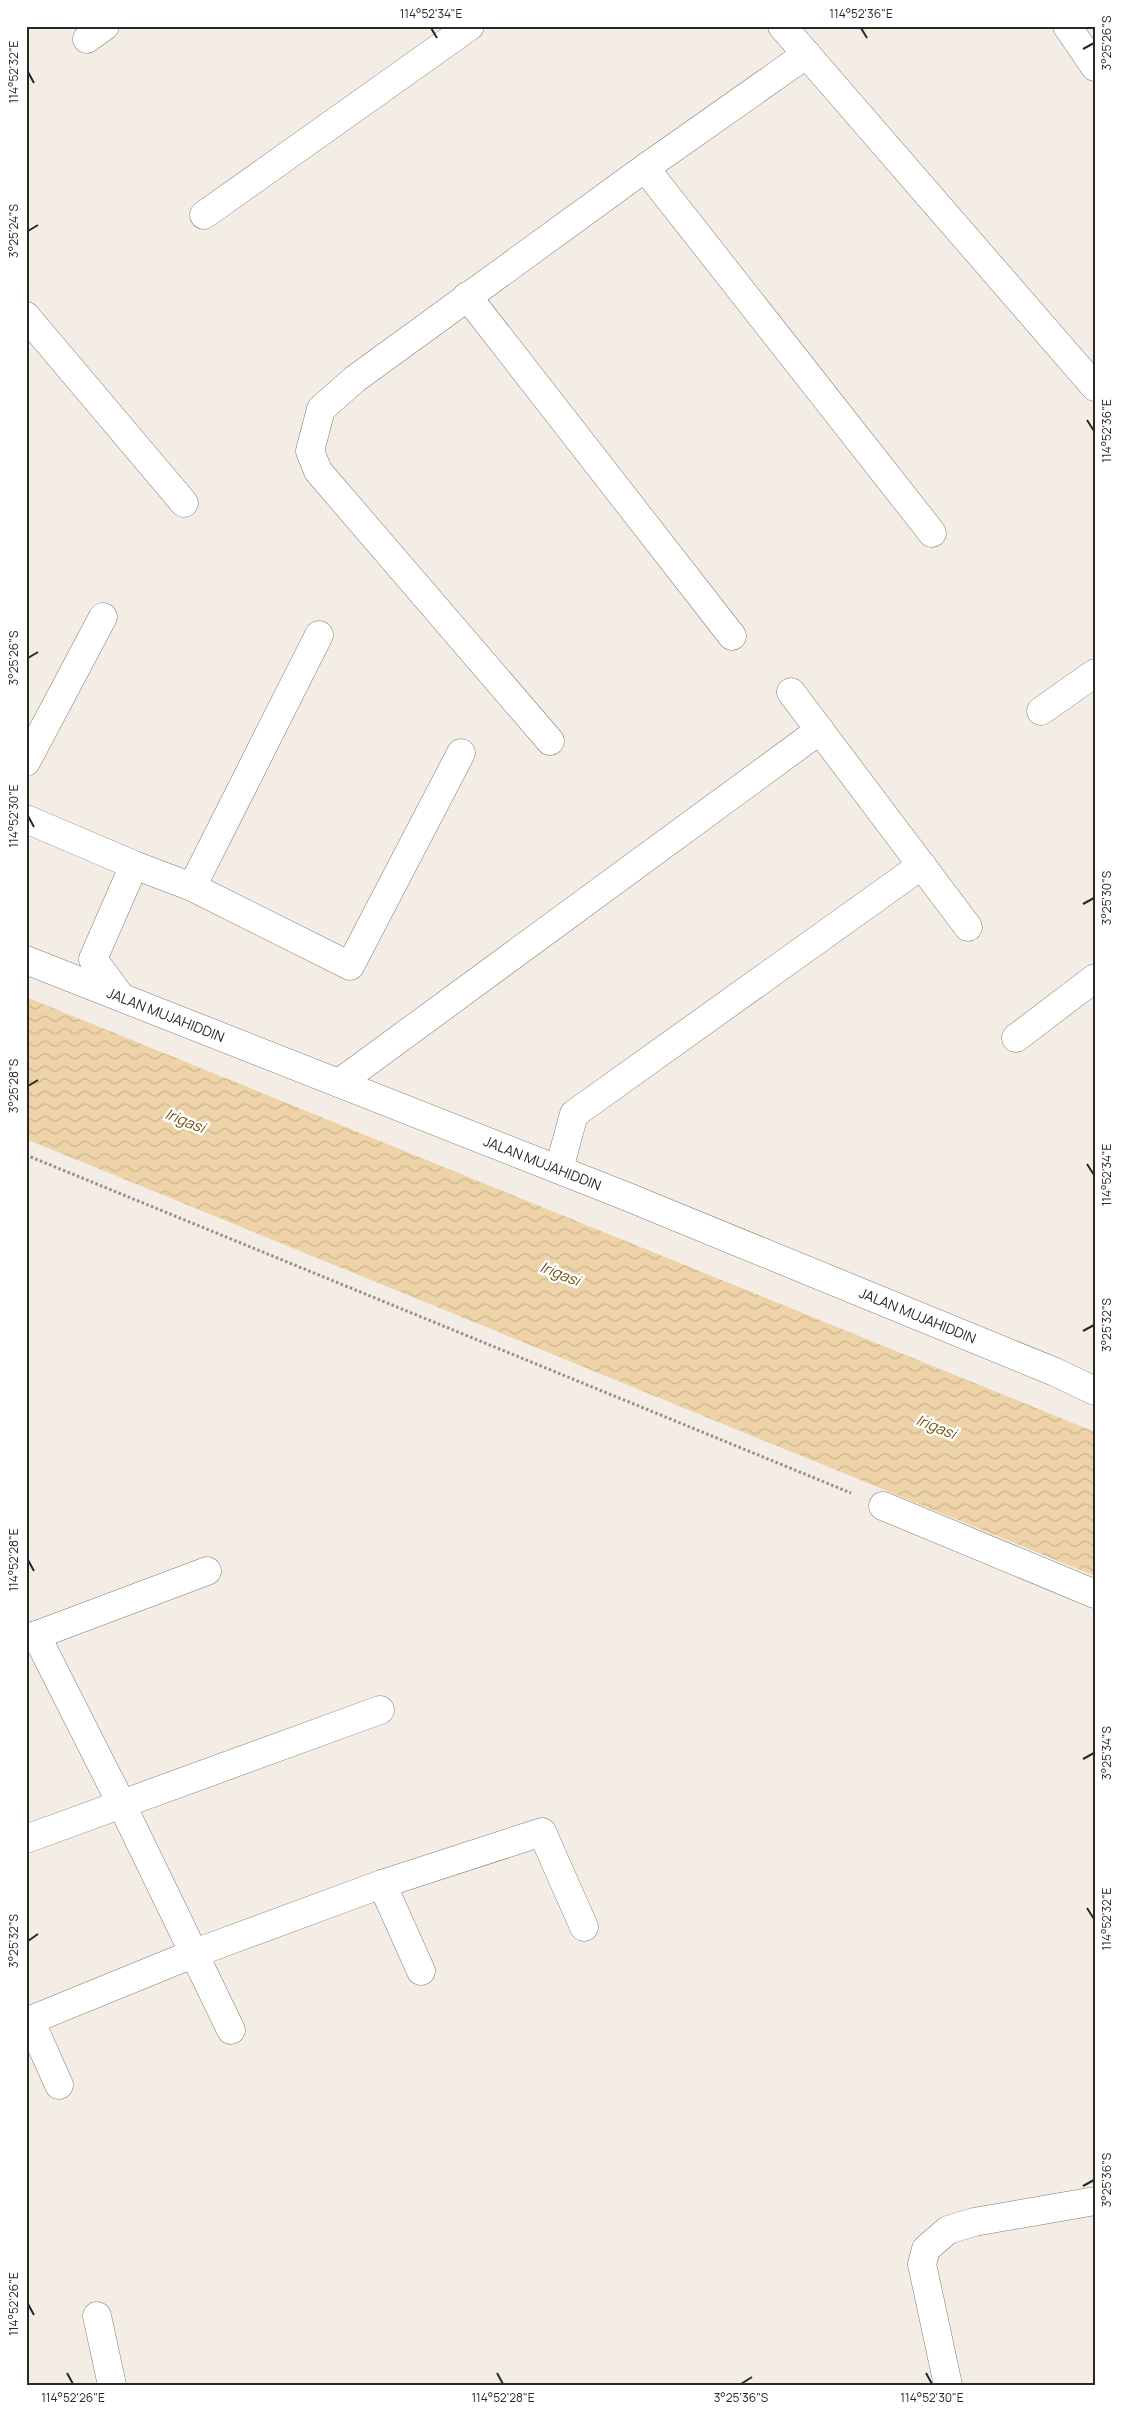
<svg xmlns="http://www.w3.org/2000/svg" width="1121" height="2411" font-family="Manrope,sans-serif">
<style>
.water{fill:url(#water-waves)}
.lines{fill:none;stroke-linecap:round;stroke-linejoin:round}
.minor-casing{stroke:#817c74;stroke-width:29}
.path{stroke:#94908b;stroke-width:3;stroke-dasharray:2.5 2.5;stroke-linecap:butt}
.minor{stroke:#fff;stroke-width:28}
.ticks{fill:none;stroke:#2a2825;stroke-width:2}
.labels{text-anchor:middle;stroke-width:5;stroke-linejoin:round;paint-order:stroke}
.street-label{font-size:14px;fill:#2a2825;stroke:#fff}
.water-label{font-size:15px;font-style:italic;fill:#704e00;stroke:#fff}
.neatline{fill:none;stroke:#2a2825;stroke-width:2}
.ticks-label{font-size:12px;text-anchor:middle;fill:#2a2825}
</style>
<defs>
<pattern id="water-waves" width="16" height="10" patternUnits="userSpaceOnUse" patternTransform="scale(1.25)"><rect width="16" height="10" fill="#edd3a7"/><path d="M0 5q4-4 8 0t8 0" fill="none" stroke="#cbb590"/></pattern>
</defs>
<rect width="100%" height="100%" fill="#f3ede5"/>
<!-- water -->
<path class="water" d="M26,997L1095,1432V1576L26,1139Z"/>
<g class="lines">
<defs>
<g id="minor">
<path d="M782,26L1095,387"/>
<path d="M1067,26L1095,67"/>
<path d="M87,39L105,26"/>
<path d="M645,168L932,533"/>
<path d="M204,215L470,26"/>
<path d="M467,296L732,636"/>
<path d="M26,316L184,503"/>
<path d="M791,692L968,927"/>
<path d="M1041,711L1095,673"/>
<path d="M550,741L318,471L310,451L321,409L355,379L645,168L807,54"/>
<path d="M26,762L103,617"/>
<path d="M26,819L134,865L192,887L350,966L461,753"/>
<path d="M192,887L319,635"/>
<path id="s1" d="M26,960L623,1195L1055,1372L1095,1391"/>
<path d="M121,997L93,959L134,865"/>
<path d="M1016,1038L1095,978"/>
<path d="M339,1083L820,730"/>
<path d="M559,1169L574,1114L922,865"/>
<path d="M883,1506L1095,1594"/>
<path d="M36,1635L121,1803L231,2030"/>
<path d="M26,1639L207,1571"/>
<path d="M26,1839L380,1710"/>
<path d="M382,1884L421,1971"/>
<path d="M30,2020L59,2085"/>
<path d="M26,2022L195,1953L382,1884L542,1832L584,1927"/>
<path d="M97,2316L112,2385"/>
<path d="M948,2385L922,2264L926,2249L948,2230L974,2222L1095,2201"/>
</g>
</defs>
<!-- minor casing -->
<use href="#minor" class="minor-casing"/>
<!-- path -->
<path class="path" d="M26,1155L851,1493"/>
<!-- minor -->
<use href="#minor" class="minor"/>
</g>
<!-- ticks -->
<path class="ticks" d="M431,28L437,38M861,28L867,38M1083,49L1094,43M28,72L34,83M28,231L38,225M1087,420L1094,431M28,658L38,652M28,816L34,827M1083,904L1094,898M28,1086L38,1080M1087,1164L1094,1175M1083,1331L1094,1325M28,1560L34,1571M1083,1759L1094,1753M1087,1908L1094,1919M28,1941L38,1934M1083,2186L1094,2180M28,2304L34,2315M67,2373L73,2384M497,2373L503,2384M926,2373L932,2384M741,2384L752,2377"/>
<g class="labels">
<!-- street labels -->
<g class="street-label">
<text dy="5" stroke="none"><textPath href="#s1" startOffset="150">JALAN MUJAHIDDIN</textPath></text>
<text dy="5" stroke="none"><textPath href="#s1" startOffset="555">JALAN MUJAHIDDIN</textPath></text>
<text dy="5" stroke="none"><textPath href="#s1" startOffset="960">JALAN MUJAHIDDIN</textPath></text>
</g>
<!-- water labels -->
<g class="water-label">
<text transform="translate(185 1121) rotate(22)" y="5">Irigasi</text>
<text transform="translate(560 1274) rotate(22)" y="5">Irigasi</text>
<text transform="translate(936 1427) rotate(22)" y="5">Irigasi</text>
</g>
</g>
<!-- border -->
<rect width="1121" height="2411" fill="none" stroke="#ffffff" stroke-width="55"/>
<rect x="28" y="28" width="1066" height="2356" class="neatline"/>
<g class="ticks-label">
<text x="431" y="18">114°52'34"E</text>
<text x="861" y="18">114°52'36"E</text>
<text transform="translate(1107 43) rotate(-90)" y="4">3°25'26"S</text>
<text transform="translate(14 72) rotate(-90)" y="4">114°52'32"E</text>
<text transform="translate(14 231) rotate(-90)" y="4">3°25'24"S</text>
<text transform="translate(1107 431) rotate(-90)" y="4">114°52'36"E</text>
<text transform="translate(14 658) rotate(-90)" y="4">3°25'26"S</text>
<text transform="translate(14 816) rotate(-90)" y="4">114°52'30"E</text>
<text transform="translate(1107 898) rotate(-90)" y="4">3°25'30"S</text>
<text transform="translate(14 1086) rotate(-90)" y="4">3°25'28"S</text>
<text transform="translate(1107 1175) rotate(-90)" y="4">114°52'34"E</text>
<text transform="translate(1107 1325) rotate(-90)" y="4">3°25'32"S</text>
<text transform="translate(14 1560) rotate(-90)" y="4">114°52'28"E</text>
<text transform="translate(1107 1753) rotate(-90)" y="4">3°25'34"S</text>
<text transform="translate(1107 1919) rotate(-90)" y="4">114°52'32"E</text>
<text transform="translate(14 1941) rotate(-90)" y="4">3°25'32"S</text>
<text transform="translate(1107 2180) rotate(-90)" y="4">3°25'36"S</text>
<text transform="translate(14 2304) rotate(-90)" y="4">114°52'26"E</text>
<text x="73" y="2402">114°52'26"E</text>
<text x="503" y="2402">114°52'28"E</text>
<text x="741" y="2402">3°25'36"S</text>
<text x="932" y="2402">114°52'30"E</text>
</g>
</svg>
